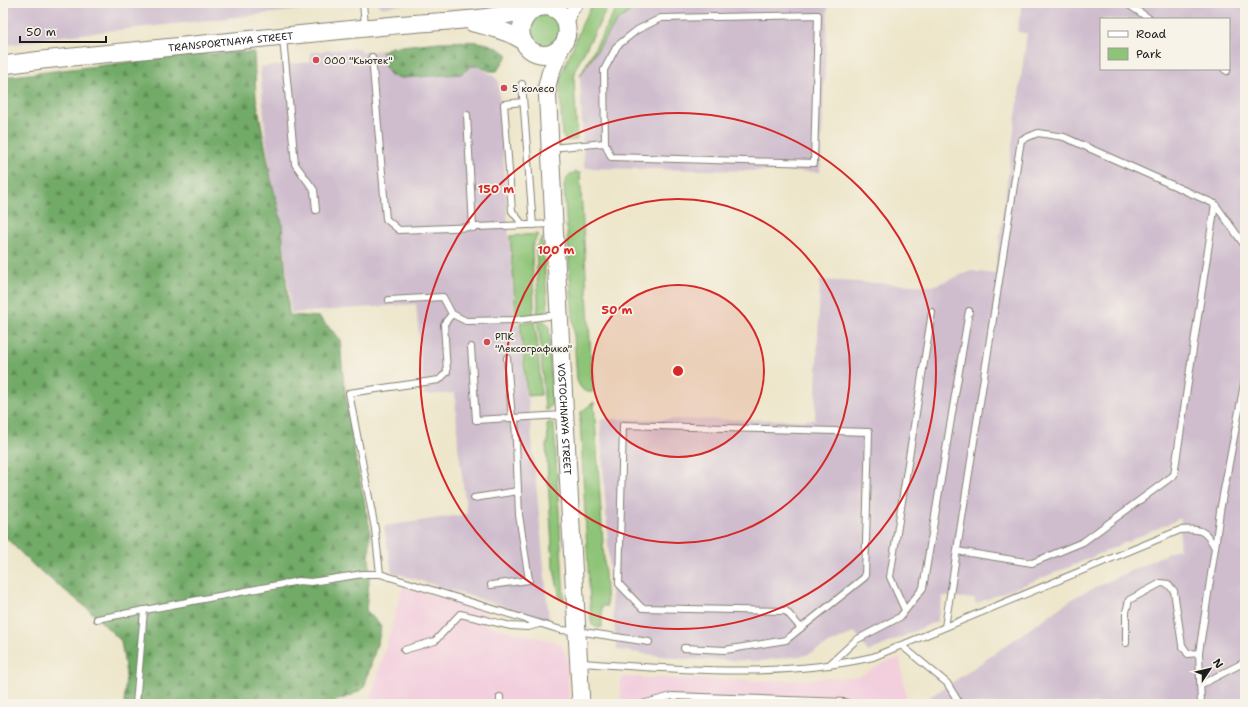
<svg xmlns="http://www.w3.org/2000/svg" width="1248" height="707" font-family="'Shantell Sans',sans-serif">
<style>
.built{fill:#f3cfde}
.industrial{fill:#cfbdce;fill-rule:evenodd}
.green{fill:#8ec477;stroke:#55704a}
.forest{fill:url(#forest-firs);stroke:#476342}
.lines{fill:none;stroke-linecap:round;stroke-linejoin:round}
.lane-casing{stroke:#848173;stroke-width:8}
.street-casing{stroke:#848173;stroke-width:14}
.secondary-casing{stroke:#848173;stroke-width:19}
.lane{stroke:#fff;stroke-width:6}
.street{stroke:#fff;stroke-width:12}
.secondary{stroke:#fff;stroke-width:17}
.ring{fill:none;stroke:#d62828;stroke-width:2}
.poi-dot{fill:#d1495b;stroke:#f7f3e8;stroke-width:1.5}
.labels{text-anchor:middle;stroke-width:3.5;stroke-linejoin:round;paint-order:stroke}
.street-label{font-size:10px;fill:#1c1c1c;stroke:#f7f3e8}
.poi-label{font-size:10px;fill:#1c1c1c;stroke:#f7f3e8;text-anchor:start}
.centre{fill:#d62828;stroke:#f7f3e8;stroke-width:2}
.ring-label{font-size:12px;text-anchor:middle;font-weight:bold;fill:#d62828;stroke:#f7f3e8;stroke-width:3.5;stroke-linejoin:round;paint-order:stroke}
</style>
<defs>
<pattern id="forest-firs" width="22" height="20" patternUnits="userSpaceOnUse"><rect width="22" height="20" fill="#72aa68"/><path d="M5 1l3.5 6h-7zM16 11l3.5 6h-7z" fill="#5d8a55"/></pattern>
</defs>
<rect width="100%" height="100%" fill="#f7f3e8"/>
<filter id="ink" filterUnits="userSpaceOnUse"><feTurbulence type="fractalNoise" baseFrequency=".025" numOctaves="2"/><feDisplacementMap in="SourceGraphic" scale="8" xChannelSelector="R" yChannelSelector="G"/><feConvolveMatrix kernelMatrix="1 2 1 2 8 2 1 2 1" color-interpolation-filters="sRGB"/></filter>
<filter id="wash" filterUnits="userSpaceOnUse"><feTurbulence type="fractalNoise" baseFrequency=".012" numOctaves="4" result="noise"/><feDisplacementMap in="SourceGraphic" scale="16" xChannelSelector="R" yChannelSelector="G"/><feGaussianBlur stdDeviation="0.9" result="paint"/><feColorMatrix in="noise" values="0 0 0 0 0 0 0 0 0 0 0 0 0 0 0 0 0 1.4 0 .05"/><feComposite in="paint" operator="in"/></filter>
<g filter="url(#wash)">
<rect width="100%" height="100%" fill="#ede6ca"/>
<!-- built -->
<g class="built">
<path d="M403,586L488,613L485,625L560,643L567,655L569,704H338L339,702L371,698Z"/>
<path d="M900,658L907,704H621L620,682L623,677L761,681L858,677L884,663Z"/>
</g>
<!-- industrial -->
<g class="industrial">
<path d="M3,3H364L55,37L3,46Z"/>
<path d="M378,3H413L381,8Z"/>
<path d="M650,3H828L820,172L584,168L580,76L617,21L632,10Z"/>
<path d="M1022,3H1245V704H919L965,674L1075,597L1179,548L1181,518L1072,566L975,604V599L943,596L937,621L868,652L855,632L806,655L761,661L683,659L617,650L612,606L600,419L815,420L820,280L933,286L971,271L995,274L1027,33L1017,32ZM1101,19H1229V69H1101Z"/>
<path d="M451,44L498,80L515,323L519,324L526,398H528L549,620L392,572L384,526L467,514L458,446L455,393L424,395L416,304L291,313L283,226L272,179L266,140L260,67L310,62V52L360,48L361,52Z"/>
</g>
<!-- green -->
<g class="green">
<path d="M593,3H610L577,66L574,78L577,140L566,141L562,135L560,84V78L583,22Z"/>
<path d="M619,3H650L632,10L617,21L580,76Z"/>
<path d="M537,14L553,15L561,28L555,42C542,48 539,47 529,37L530,21Z"/>
<path d="M575,172L580,173L593,392C583,393 580,388 577,380L564,186C566,179 569,175 575,172Z"/>
<path d="M538,234L532,247L534,305L533,315L516,316L510,236Z"/>
<path d="M542,237L548,309L544,315H537L538,305L536,247Z"/>
<path d="M537,321H544L549,325L552,405L547,410H545L540,338Z"/>
<path d="M520,322H534L537,338L541,395L527,396Z"/>
<path d="M594,402L607,606H602V627L598,628L592,625L591,622L580,420L581,412Z"/>
<path d="M549,422L554,424L564,599H560L553,564L546,444H548L547,424Z"/>
</g>
<!-- forest -->
<g class="forest">
<path d="M439,42C465,42 486,37 508,55L497,71H490L478,66H471L461,74L401,78L391,76L384,65L382,51L392,47Z"/>
<path d="M254,52L256,97L271,178L282,224L289,315L319,317L340,339L343,377L354,451L370,529L369,581L366,610L381,626L380,634L364,688L350,696L333,702L332,704H124L126,674L121,641L87,608L33,565L3,535V77L198,54Z"/>
</g>
</g>
<g filter="url(#ink)">
<g class="lines">
<defs>
<g id="lane">
<path d="M363,3L365,26"/>
<path d="M1126,3L1150,19"/>
<path d="M818,15L814,163L611,157L605,143L604,70L617,46L637,30L661,18Z"/>
<path d="M283,38L295,164L314,190L316,210"/>
<path d="M372,57L386,219L399,230L553,224"/>
<path d="M1224,69L1227,71"/>
<path d="M522,84L533,225"/>
<path d="M467,115L473,228"/>
<path d="M551,148L605,143"/>
<path d="M523,225L512,211L504,104L523,102"/>
<path d="M389,300L443,297L452,314L466,321L515,320L557,315"/>
<path d="M471,347L476,420L563,415"/>
<path d="M507,358L512,418"/>
<path d="M474,498L518,491"/>
<path d="M1215,548L1220,511L1245,379"/>
<path d="M957,551L1032,563L1083,542L1174,475L1215,204"/>
<path d="M380,574L375,529L349,393L439,380L447,372L444,324L452,314"/>
<path d="M491,585L529,580L519,515L515,418"/>
<path d="M905,610L890,577L932,312"/>
<path d="M97,619L299,581L311,582L363,574H380L561,630L577,631L649,642"/>
<path d="M945,627L1021,140L1038,133L1064,137L1215,204L1245,246"/>
<path d="M1126,643V612L1129,600L1161,583L1168,584L1174,591L1182,645L1188,654L1199,653"/>
<path d="M901,645L947,683L958,701L956,704"/>
<path d="M684,648L725,650L786,640L865,577L869,432L623,425L619,584L642,608L786,611L801,628"/>
<path d="M404,650L435,641L460,614L511,626L528,627L539,624"/>
<path d="M580,663C677,669 777,679 873,657L1180,530C1200,528 1206,530 1215,548L1199,653L1201,704"/>
<path d="M829,665L856,640L900,617L923,588L969,311"/>
<path d="M1200,685L1245,662"/>
<path d="M500,697V704"/>
<path d="M136,704L144,610"/>
<path d="M642,704L672,696L846,702L847,704"/>
</g>
<path id="street" d="M567,26L571,12L577,3"/>
<g id="secondary">
<path d="M473,23C491,27 507,31 522,40"/>
<path id="s1" d="M561,47L550,74L547,86L554,224L581,704"/>
<path id="s2" d="M3,65L42,60C153,49 265,38 376,27C428,21 482,22 533,9C538,8 544,6 549,7C570,12 574,42 554,52C530,64 505,30 534,9"/>
</g>
</defs>
<!-- lane casing -->
<use href="#lane" class="lane-casing"/>
<!-- street casing -->
<use href="#street" class="street-casing"/>
<!-- secondary casing -->
<use href="#secondary" class="secondary-casing"/>
<!-- lane -->
<use href="#lane" class="lane"/>
<!-- street -->
<use href="#street" class="street"/>
<!-- secondary -->
<use href="#secondary" class="secondary"/>
</g>
</g>
<!-- distance rings -->
<circle cx="678" cy="371" r="86" fill="#d62828" fill-opacity=".12"/>
<g class="ring">
<circle cx="678" cy="371" r="86"/>
<circle cx="678" cy="371" r="172"/>
<circle cx="678" cy="371" r="258"/>
</g>
<!-- markers -->
<g class="poi-dot">
<circle cx="316" cy="60" r="4"/>
<circle cx="504" cy="88" r="4"/>
<circle cx="487" cy="342" r="4"/>
</g>
<g class="labels">
<!-- street labels -->
<g class="street-label">
<text dy="4" stroke="none"><textPath href="#s2" startOffset="229">TRANSPORTNAYA STREET</textPath></text>
<text dy="4" stroke="none"><textPath href="#s1" startOffset="375">VOSTOCHNAYA STREET</textPath></text>
</g>
<!-- poi labels -->
<g class="poi-label">
<text x="324" y="64">ООО "Кьютек"</text>
<text x="512" y="92">5 колесо</text>
<text x="495" y="340">РПК<tspan x="495" dy="12">"Лексографика"</tspan></text>
</g>
</g>
<circle cx="678" cy="371" r="6" class="centre"/>
<g class="ring-label">
<text x="496" y="193">150 m</text>
<text x="556" y="254">100 m</text>
<text x="617" y="314">50 m</text>
</g>
<!-- margin -->
<rect width="1248" height="707" fill="none" stroke="#f7f3e8" stroke-width="16"/>
<!-- legend -->
<rect x="1100" y="18" width="130" height="52" fill="#f7f3e8" stroke="#9f9d96"/>
<rect x="1108" y="31" width="20" height="6" fill="#ffffff" stroke="#9f9d96"/>
<text x="1136" y="38" font-size="12" fill="#1c1c1c">Road</text>
<rect x="1108" y="48" width="20" height="12" fill="#8ec477" stroke="#9f9d96"/>
<text x="1136" y="58" font-size="12" fill="#1c1c1c">Park</text>
<!-- north arrow -->
<g transform="translate(1210 669) rotate(55)" stroke="#f7f3e8" stroke-width="3" paint-order="stroke">
<path d="M0-3L7 15L0 10L-7 15Z" fill="#1c1c1c"/>
<text y="-6" font-size="11" font-weight="bold" text-anchor="middle" fill="#1c1c1c">N</text>
</g>
<!-- scale -->
<path d="M20 36v6h86v-6" fill="none" stroke="#1c1c1c" stroke-width="2"/>
<text x="26" y="36" font-size="12" fill="#1c1c1c" stroke="#f7f3e8" stroke-width="3" paint-order="stroke">50 m</text>
</svg>
